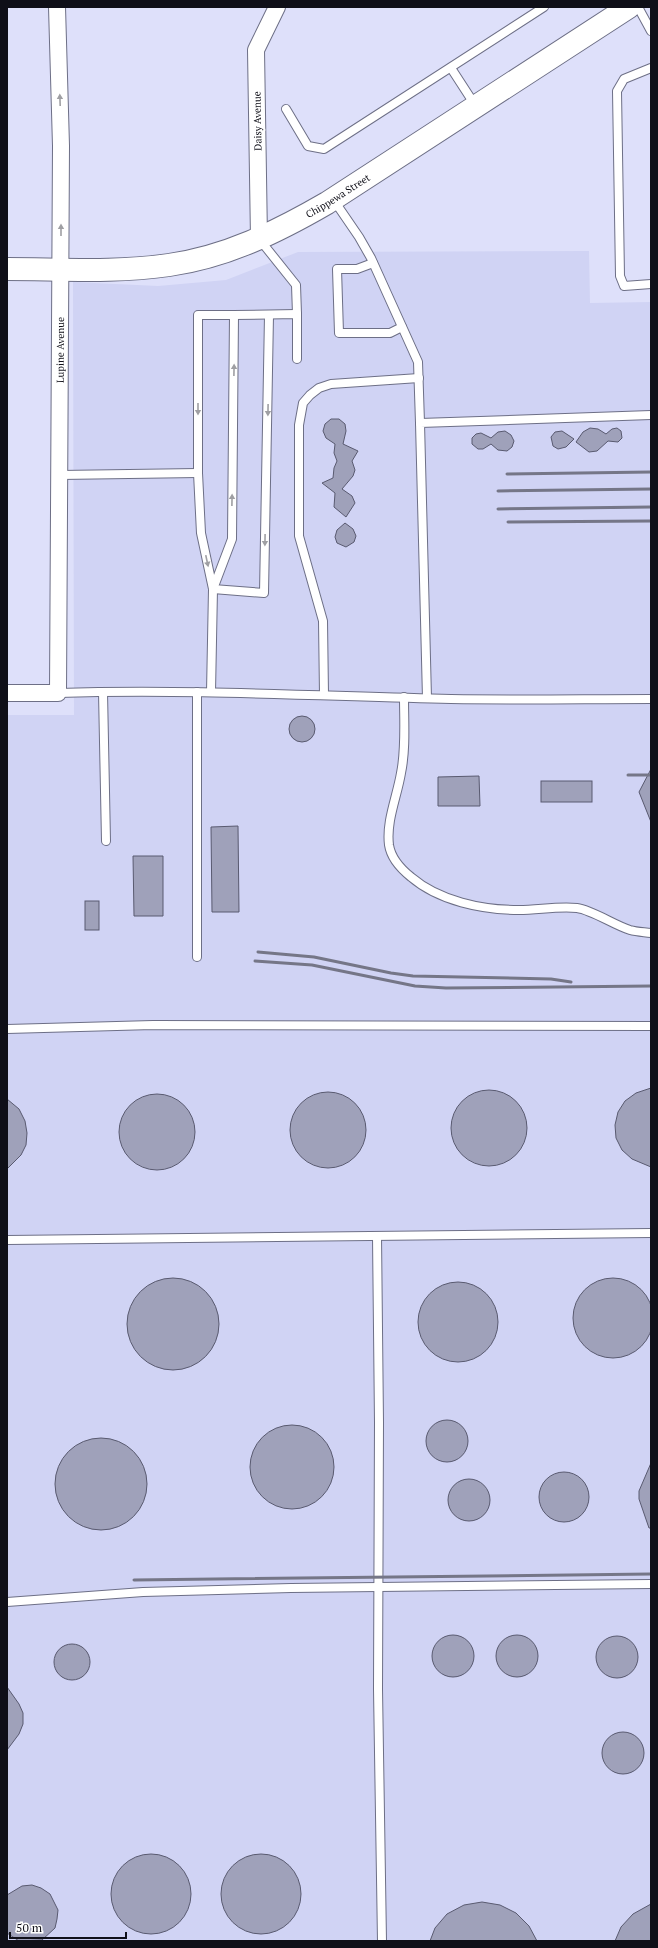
<svg xmlns="http://www.w3.org/2000/svg" width="658" height="1948" font-family="'PT Serif',serif">
<style>
.built{fill:#d0d3f4}
.building{fill:#9fa1ba;stroke:#595a70}
.lines{fill:none;stroke-linecap:round;stroke-linejoin:round}
.lane-casing{stroke:#6d6f86;stroke-width:10}
.street-casing{stroke:#6d6f86;stroke-width:18}
.primary-casing{stroke:#6d6f86;stroke-width:24}
.lane{stroke:#fff;stroke-width:8}
.street{stroke:#fff;stroke-width:16}
.primary{stroke:#fff;stroke-width:22}
.rail{stroke:#757687;stroke-width:3}
.oneway{fill:#9f9fa3}
.labels{text-anchor:middle;stroke-width:4;stroke-linejoin:round;paint-order:stroke}
.street-label{font-size:10px;fill:#0f0f18;stroke:#fff}
</style>
<rect width="100%" height="100%" fill="#dee0fa"/>
<!-- built -->
<path class="built" d="M589,251L590,303L651,302V1941H7V715H74L73,282L158,286L226,280L298,252Z"/>
<!-- building -->
<g class="building">
<path d="M331,419H339L345,424L346,431L343,444L358,451L352,461L355,470L353,476L342,489L352,496L355,503L346,517L334,507L335,493L322,483L333,478L334,468L337,461L334,453L335,444L326,438L323,431L325,424Z"/>
<path d="M590,428L598,429L606,434L612,429L617,428L621,431L622,438L618,442L608,441L597,451L589,452L576,442L583,432Z"/>
<path d="M505,431L511,435L514,441L512,447L507,451L498,450L491,444L483,449H478L472,444V438L476,434L481,433L491,438L498,432Z"/>
<path d="M562,431L574,439L566,447L558,449L553,446L551,437L555,432Z"/>
<path d="M345,523L353,529L356,536L354,542L346,547L337,543L335,537L337,530Z"/>
<circle cx="302" cy="729" r="13"/>
<path d="M651,769V822L639,792Z"/>
<path d="M479,776L480,806H438V777Z"/>
<rect x="541" y="781" width="51" height="21"/>
<path d="M238,826L239,912H212L211,827Z"/>
<path d="M133,856H163V916H134Z"/>
<rect x="85" y="901" width="14" height="29"/>
<path d="M651,1088V1167L632,1159L622,1150L616,1138L615,1125L618,1112L625,1101L636,1093Z"/>
<circle cx="489" cy="1128" r="38"/>
<circle cx="328" cy="1130" r="38"/>
<circle cx="157" cy="1132" r="38"/>
<path d="M7,1099L19,1109L25,1121L27,1133L26,1145L21,1155L7,1169Z"/>
<circle cx="613" cy="1318" r="40"/>
<circle cx="173" cy="1324" r="46"/>
<circle cx="458" cy="1322" r="40"/>
<circle cx="447" cy="1441" r="21"/>
<circle cx="292" cy="1467" r="42"/>
<circle cx="101" cy="1484" r="46"/>
<path d="M651,1463V1528H649L639,1499V1491Z"/>
<circle cx="564" cy="1497" r="25"/>
<circle cx="469" cy="1500" r="21"/>
<circle cx="453" cy="1656" r="21"/>
<circle cx="517" cy="1656" r="21"/>
<circle cx="617" cy="1657" r="21"/>
<circle cx="72" cy="1662" r="18"/>
<path d="M7,1687L19,1704L23,1713V1724L19,1734L7,1750Z"/>
<circle cx="623" cy="1753" r="21"/>
<circle cx="261" cy="1894" r="40"/>
<circle cx="151" cy="1894" r="40"/>
<path d="M32,1885L41,1888L50,1894L58,1910L57,1919L55,1928L42,1940L19,1941L7,1933V1895L22,1886Z"/>
<path d="M482,1902L500,1905L516,1913L529,1926L537,1941H430L435,1928L447,1914L464,1905Z"/>
<path d="M651,1904V1941H615L621,1927L633,1914Z"/>
</g>
<g class="lines">
<defs>
<g id="lane">
<path d="M638,7L651,31"/>
<path d="M451,68L475,105"/>
<path d="M651,68L624,79L617,91L620,276L624,286L651,284"/>
<path d="M286,109L308,146L324,149L544,7"/>
<path d="M333,199L359,237L371,258L418,362L420,423"/>
<path d="M260,240L296,285L297,314"/>
<path d="M373,263L357,269H337L339,333H390L402,327"/>
<path d="M234,315L297,314V359"/>
<path d="M60,475L198,473"/>
<path d="M213,589L264,593L269,315"/>
<path d="M103,692L106,841"/>
<path d="M197,692V957"/>
<path d="M211,692L213,589L201,533L198,473V315H234L232,539L213,589"/>
<path d="M58,693C189,689 320,696 451,699C518,700 584,699 651,699"/>
<path d="M324,695L323,621L299,536V425L303,403L310,395L319,388L331,384L419,378"/>
<path d="M404,697C404,722 406,749 401,773C397,797 386,821 389,845C391,858 401,869 411,877C439,901 482,910 519,910C538,910 558,906 577,908C592,910 614,925 630,930C637,932 644,932 651,933"/>
<path d="M427,698L420,423L651,415"/>
<path d="M7,1029L153,1025L651,1026"/>
<path d="M377,1236L379,1422L378,1689L382,1941"/>
<path d="M7,1240L651,1233"/>
<path d="M7,1602L143,1592L291,1588L651,1584"/>
</g>
<g id="street">
<path d="M259,239L256,50L277,7"/>
<path id="s1" d="M7,693H58L61,146L57,7"/>
</g>
<g id="primary">
<path id="s2" d="M7,269C60,269 116,273 169,265C226,257 277,232 327,203L629,7"/>
</g>
</defs>
<!-- lane casing -->
<use href="#lane" class="lane-casing"/>
<!-- street casing -->
<use href="#street" class="street-casing"/>
<!-- primary casing -->
<use href="#primary" class="primary-casing"/>
<!-- lane -->
<use href="#lane" class="lane"/>
<!-- street -->
<use href="#street" class="street"/>
<!-- primary -->
<use href="#primary" class="primary"/>
<!-- rail -->
<g class="rail">
<path d="M507,474L651,472"/>
<path d="M498,491L651,489"/>
<path d="M498,509L651,507"/>
<path d="M508,522L651,521"/>
<path d="M628,775H651"/>
<path d="M258,952L314,957L391,973L413,976L551,979L571,982"/>
<path d="M255,961L312,965L415,986L446,988L651,986"/>
<path d="M134,1580L651,1574"/>
</g>
</g>
<!-- one-way arrows -->
<defs><path id="oneway-solid" d="M-6-.8H1V-3.2L6.5 0L1 3.2V.8H-6Z"/></defs>
<g class="oneway">
<use href="#oneway-solid" transform="translate(60 100) rotate(-92)"/>
<use href="#oneway-solid" transform="translate(61 230) rotate(-90)"/>
<use href="#oneway-solid" transform="translate(234 370) rotate(-89)"/>
<use href="#oneway-solid" transform="translate(198 409) rotate(90)"/>
<use href="#oneway-solid" transform="translate(268 410) rotate(91)"/>
<use href="#oneway-solid" transform="translate(232 500) rotate(-89)"/>
<use href="#oneway-solid" transform="translate(265 540) rotate(91)"/>
<use href="#oneway-solid" transform="translate(207 561) rotate(78)"/>
</g>
<g class="labels">
<!-- street labels -->
<g class="street-label">
<text transform="translate(257 121) rotate(-91)" y="4">Daisy Avenue</text>
<text dy="4" stroke="none"><textPath href="#s2" startOffset="346">Chippewa Street</textPath></text>
<text dy="4" stroke="none"><textPath href="#s1" startOffset="394">Lupine Avenue</textPath></text>
</g>
</g>
<!-- border -->
<rect width="658" height="1948" fill="none" stroke="#0f0f18" stroke-width="16"/>
<!-- scale -->
<path d="M10 1932v6h116v-6" fill="none" stroke="#0f0f18" stroke-width="2"/>
<text x="16" y="1932" font-size="12" fill="#0f0f18" stroke="#ffffff" stroke-width="3" paint-order="stroke">50 m</text>
</svg>
